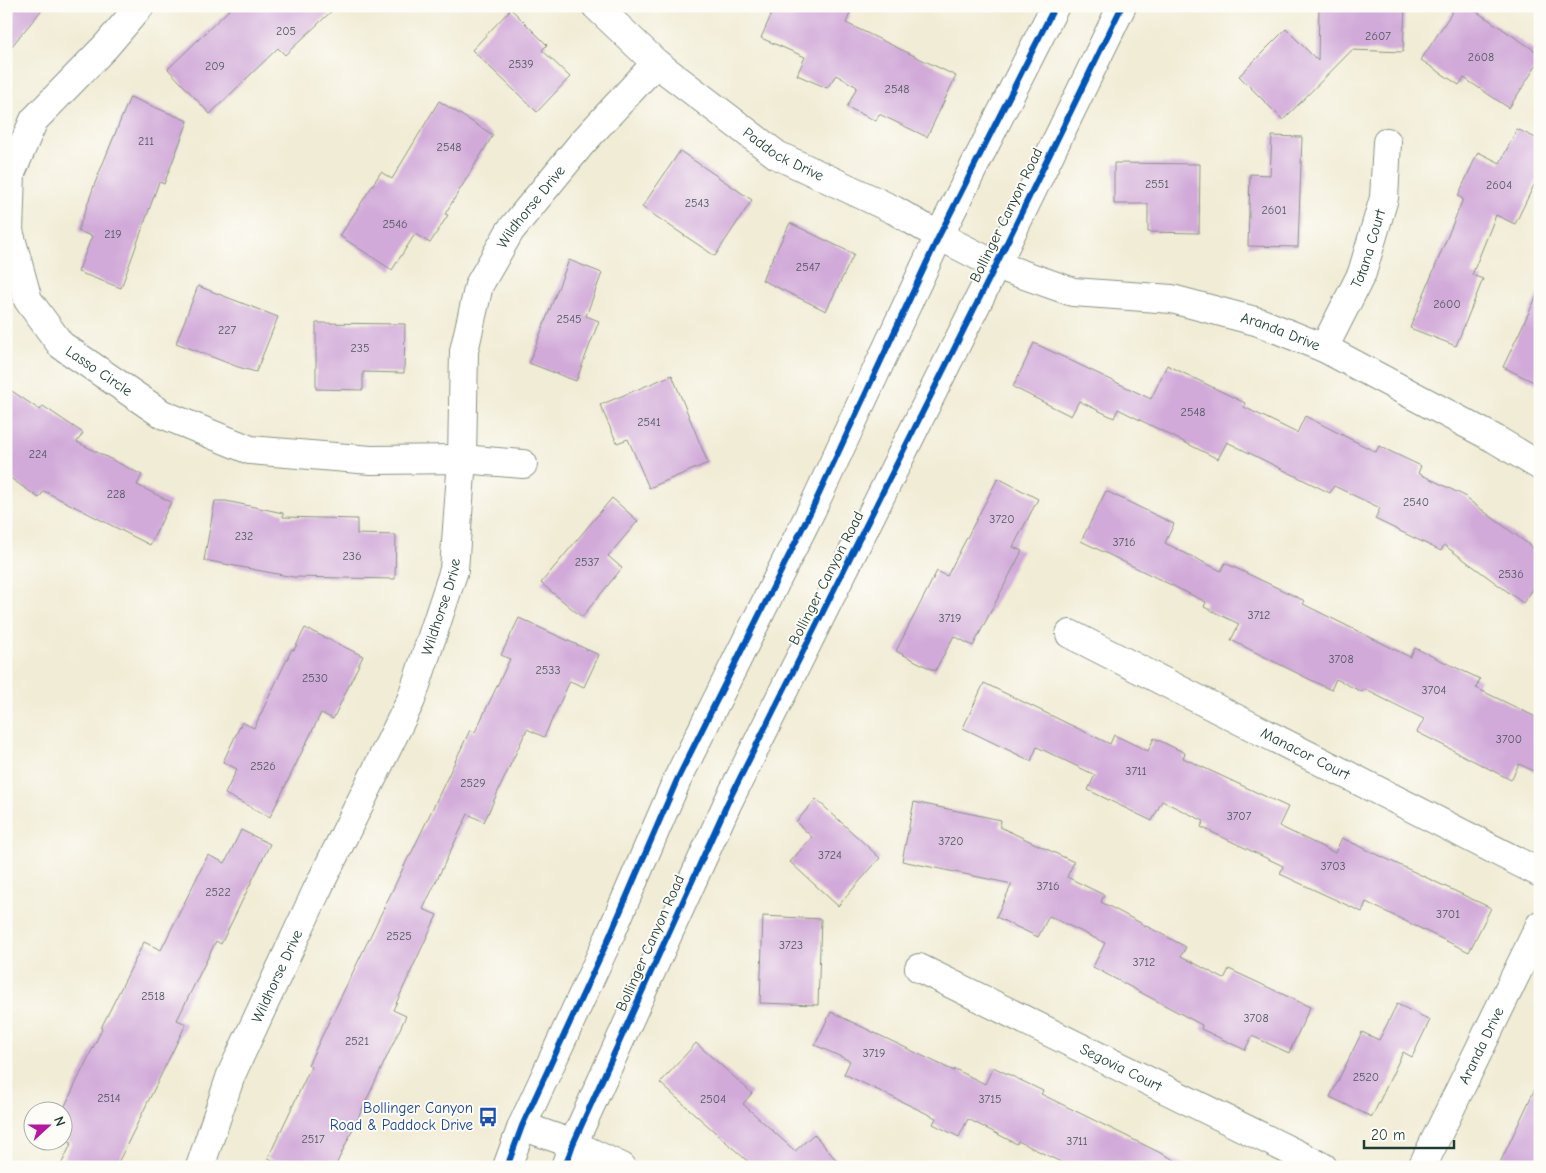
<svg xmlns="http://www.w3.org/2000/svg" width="1546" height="1173" font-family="'Comic Neue',sans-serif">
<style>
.building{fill:#d1aad9}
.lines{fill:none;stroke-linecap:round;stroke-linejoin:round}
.street-casing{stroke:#889484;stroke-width:30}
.secondary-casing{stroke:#889484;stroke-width:30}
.street{stroke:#fff;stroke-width:28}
.secondary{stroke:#fff;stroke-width:28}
.cycleway-casing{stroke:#fdfcf7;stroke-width:9}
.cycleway{stroke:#0057b8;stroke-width:6}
.labels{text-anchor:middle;stroke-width:4;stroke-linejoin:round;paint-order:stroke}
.number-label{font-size:12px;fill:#4c585d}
.street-label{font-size:15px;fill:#1f3d34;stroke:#fdfcf7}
.transit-label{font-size:15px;fill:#164399;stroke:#fdfcf7;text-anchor:end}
</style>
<rect width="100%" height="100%" fill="#fdfcf7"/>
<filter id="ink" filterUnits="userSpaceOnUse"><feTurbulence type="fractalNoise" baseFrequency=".02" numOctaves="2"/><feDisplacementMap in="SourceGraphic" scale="10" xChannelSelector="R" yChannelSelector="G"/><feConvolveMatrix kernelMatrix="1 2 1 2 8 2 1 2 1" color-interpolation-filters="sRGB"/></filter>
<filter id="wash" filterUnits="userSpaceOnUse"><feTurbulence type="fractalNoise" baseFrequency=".0096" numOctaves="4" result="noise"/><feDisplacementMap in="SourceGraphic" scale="20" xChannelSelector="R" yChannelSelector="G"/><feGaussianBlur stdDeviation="1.12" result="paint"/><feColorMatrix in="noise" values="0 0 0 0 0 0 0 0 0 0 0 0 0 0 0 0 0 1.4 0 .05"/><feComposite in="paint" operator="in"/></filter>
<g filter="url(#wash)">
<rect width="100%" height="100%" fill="#f1ecd5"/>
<g id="blocks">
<!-- building -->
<g class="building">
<path d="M6,6H45L6,53Z"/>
<path d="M233,6H337L285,55L278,48L210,114L168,69Z"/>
<path d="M775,6H853L846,23L956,76L927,137L879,114L876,121L847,107L857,87L836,75L827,88L797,75L805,57L761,38Z"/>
<path d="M1319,6H1405L1403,52L1352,50L1283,120L1239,76L1286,29L1318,61Z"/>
<path d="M1456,6H1468L1540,54V60L1509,108L1464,78L1459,85L1421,60Z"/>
<path d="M511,9L547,45L542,50L570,77L537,112L472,50Z"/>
<path d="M130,97L188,121L164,184L159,182L121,288L78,272L92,236L78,231L95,183Z"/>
<path d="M439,101L493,135L445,214L448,215L430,243L415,234L392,270L340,236L381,172L392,179Z"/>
<path d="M1517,129L1540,140V173L1515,224L1496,215L1472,275L1483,279L1456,346L1410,328L1463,199L1458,196L1478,152L1500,163Z"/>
<path d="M1272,136L1302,137L1298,247L1248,246L1250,174L1270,175Z"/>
<path d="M680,151L752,200L715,256L642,207Z"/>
<path d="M1114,163L1200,164L1199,233L1148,232V204H1114Z"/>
<path d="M790,223L854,254L826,311L762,280Z"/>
<path d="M569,260L602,273L586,316L599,321L576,381L529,363Z"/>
<path d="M198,286L278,317L256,372L238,367L176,343Z"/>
<path d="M1540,289V385L1503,367Z"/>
<path d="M316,323L405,324L404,373L363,372V390L316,389Z"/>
<path d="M1034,343L1151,399L1167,365L1245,403L1244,407L1297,433L1305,416L1376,452L1379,446L1421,466L1418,473L1467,497L1466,498L1540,553V580L1523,603L1444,545L1441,551L1375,519L1380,508L1334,486L1330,493L1227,442L1218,459L1118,409L1114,418L1079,401L1071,416L1013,387Z"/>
<path d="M672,375L708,463L649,488L628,439L617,443L600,405Z"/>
<path d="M6,387L40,410L43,406L83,433L77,442L142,475L137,485L171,502L150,545L44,491L39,498L6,475Z"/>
<path d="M998,478L1038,499L1013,547L1022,551L973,646L954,636L935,671L896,651L937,571L947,576Z"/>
<path d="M1106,491L1174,524L1165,543L1221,571L1225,563L1305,601L1303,604L1410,657L1415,648L1480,679L1476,688L1540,719V774L1519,764L1511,780L1417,732L1424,719L1364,689L1362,692L1336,679L1331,690L1231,640L1239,624L1204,607L1206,602L1081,541Z"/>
<path d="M612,498L638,521L608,556L622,568L582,617L541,583Z"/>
<path d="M215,501H226L283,513V517L357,519V534L396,535L395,579L293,577L204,560Z"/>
<path d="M519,618L599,655L584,687L570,681L544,737L527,729L484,822L468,814L423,909L437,915L393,1010L406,1016L335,1167H288L268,1158L311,1067L308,1065L409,856H410L470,730L475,732L510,659L501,655Z"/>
<path d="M305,628L363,656L333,719L321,713L270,817L225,794L237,769L223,762L242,722L254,728L292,649L294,650Z"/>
<path d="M984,683L1110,744L1114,735L1148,751L1154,738L1185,753L1183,758L1288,807L1279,826L1335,853L1342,838L1491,908L1469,952L1366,902L1362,912L1280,874L1283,866L1201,827L1204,821L1162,801L1152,821L1088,790L1095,775L1037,747L1031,761L963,728Z"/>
<path d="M816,799L880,858L838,906L790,862L812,837L796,822Z"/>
<path d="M914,802L1001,820L1000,827L1074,862L1067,877L1104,895L1101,902L1186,947L1181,956L1224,979L1229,969L1310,1007L1289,1053L1252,1036L1245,1050L1201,1029L1202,1025L1093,967L1105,943L1049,916L1038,937L996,917L1012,884L902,861Z"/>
<path d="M241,830L270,844L221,944L216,941L177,1020L186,1024L116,1167H60L72,1142L62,1138V1112L102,1029L101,1028L144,942L161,950L208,855L225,863Z"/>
<path d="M763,916L821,919L818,1005L760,1003Z"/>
<path d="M1397,1004L1430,1020L1412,1057L1403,1052L1372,1117L1330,1097L1362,1032L1379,1040Z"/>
<path d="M831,1012L954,1071L955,1069L985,1084L993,1067L1043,1091L1041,1094L1189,1167H1071L1018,1141L1017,1144L968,1119L959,1137L933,1124L936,1118L844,1074L850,1061L815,1045Z"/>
<path d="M696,1043L752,1093L743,1104L795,1151L814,1134L842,1167H754L660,1083Z"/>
<path d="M1540,1078V1167H1498Z"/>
</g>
</g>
</g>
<g filter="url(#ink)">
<use href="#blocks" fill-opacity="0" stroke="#889484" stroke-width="1"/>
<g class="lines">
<defs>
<g id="street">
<path id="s1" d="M140,6L106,46L34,120L11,173L9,231L28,300L61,345L162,414L250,450L371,460L462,459L523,464"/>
<path id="s2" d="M596,6L656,63L777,155L894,210L939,236L996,265L1073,292L1172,299L1259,322L1324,348L1495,439L1540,466"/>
<path id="s3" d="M1324,348L1362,273L1384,198L1387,142"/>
<path id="s4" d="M1070,634L1540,873"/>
<path id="s5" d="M919,968L1323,1167"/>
<path d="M522,1126L573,1144L622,1167"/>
<path id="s6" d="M200,1167L231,1075L316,892L411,700L454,570L462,459L464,351L479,285L510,231L582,143L656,63"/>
<path id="s7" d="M1422,1167L1540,925"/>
</g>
<g id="secondary">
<path d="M507,1167L522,1126L608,940L677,780L812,509L939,236L1055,6"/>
<path d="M565,1167L573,1144L728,802L996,265L1122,6"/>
</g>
</defs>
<!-- street casing -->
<use href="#street" class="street-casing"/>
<!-- secondary casing -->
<use href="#secondary" class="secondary-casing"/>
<!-- street -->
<use href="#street" class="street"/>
<!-- secondary -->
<use href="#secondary" class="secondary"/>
<defs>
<g id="cycleway">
<path d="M507,1167L522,1126L608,940L677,780L812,509L939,236L1055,6"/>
<path d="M565,1167L573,1144L728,802L996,265L1122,6"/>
</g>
</defs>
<!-- cycleway casing -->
<use href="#cycleway" class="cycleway-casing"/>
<!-- cycleway -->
<use href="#cycleway" class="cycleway"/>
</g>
</g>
<!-- icons -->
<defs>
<symbol id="bus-bare" viewBox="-9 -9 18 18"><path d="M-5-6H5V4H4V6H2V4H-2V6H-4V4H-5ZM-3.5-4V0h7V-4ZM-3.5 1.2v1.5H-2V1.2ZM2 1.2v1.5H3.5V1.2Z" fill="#1a4fb4" stroke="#fdfcf7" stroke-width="2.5" paint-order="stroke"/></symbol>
</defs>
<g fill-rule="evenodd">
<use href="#bus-bare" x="474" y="1103" width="28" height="28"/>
</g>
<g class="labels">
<!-- number labels -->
<g class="number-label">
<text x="286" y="35">205</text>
<text x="1378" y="40">2607</text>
<text x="1481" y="61">2608</text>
<text x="521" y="68">2539</text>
<text x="215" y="70">209</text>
<text x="897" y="93">2548</text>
<text x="146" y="145">211</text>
<text x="449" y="151">2548</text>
<text x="1157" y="188">2551</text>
<text x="1499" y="189">2604</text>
<text x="697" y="207">2543</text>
<text x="1274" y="214">2601</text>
<text x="395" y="228">2546</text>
<text x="113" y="238">219</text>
<text x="808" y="271">2547</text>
<text x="1447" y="308">2600</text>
<text x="569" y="323">2545</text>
<text x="227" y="334">227</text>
<text x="360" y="352">235</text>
<text x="1193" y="416">2548</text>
<text x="649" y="426">2541</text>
<text x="38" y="458">224</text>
<text x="116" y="498">228</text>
<text x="1416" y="506">2540</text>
<text x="1002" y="523">3720</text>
<text x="244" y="540">232</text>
<text x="1124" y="546">3716</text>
<text x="352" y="560">236</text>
<text x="587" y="566">2537</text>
<text x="1511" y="578">2536</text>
<text x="1259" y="619">3712</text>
<text x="950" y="622">3719</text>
<text x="1341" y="663">3708</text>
<text x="548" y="674">2533</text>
<text x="315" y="682">2530</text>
<text x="1434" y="694">3704</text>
<text x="1509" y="743">3700</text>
<text x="263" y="770">2526</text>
<text x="1136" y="775">3711</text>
<text x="473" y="787">2529</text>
<text x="1239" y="820">3707</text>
<text x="951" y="845">3720</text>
<text x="830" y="859">3724</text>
<text x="1333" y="870">3703</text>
<text x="1048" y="890">3716</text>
<text x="218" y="896">2522</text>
<text x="1448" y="918">3701</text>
<text x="399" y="940">2525</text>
<text x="791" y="949">3723</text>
<text x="1144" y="966">3712</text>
<text x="153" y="1000">2518</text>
<text x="1256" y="1022">3708</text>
<text x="357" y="1045">2521</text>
<text x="874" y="1057">3719</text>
<text x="1366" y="1081">2520</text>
<text x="109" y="1102">2514</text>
<text x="713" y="1103">2504</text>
<text x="990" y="1103">3715</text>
<text x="313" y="1143">2517</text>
<text x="1077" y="1145">3711</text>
</g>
<!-- street labels -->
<g class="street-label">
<text dy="5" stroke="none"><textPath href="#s2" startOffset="240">Paddock Drive</textPath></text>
<text dy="5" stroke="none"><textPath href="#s6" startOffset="1031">Wildhorse Drive</textPath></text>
<text transform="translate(1006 215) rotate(-64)" y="5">Bollinger Canyon Road</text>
<text dy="5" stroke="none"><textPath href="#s3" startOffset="109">Totana Court</textPath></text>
<text dy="5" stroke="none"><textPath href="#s2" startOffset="774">Aranda Drive</textPath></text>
<text dy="5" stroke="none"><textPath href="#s1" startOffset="445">Lasso Circle</textPath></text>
<text transform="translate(826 578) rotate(-63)" y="5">Bollinger Canyon Road</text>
<text dy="5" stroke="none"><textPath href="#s6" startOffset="611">Wildhorse Drive</textPath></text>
<text dy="5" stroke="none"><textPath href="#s4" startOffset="264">Manacor Court</textPath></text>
<text transform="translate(650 943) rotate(-66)" y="5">Bollinger Canyon Road</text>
<text dy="5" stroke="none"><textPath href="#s6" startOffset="206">Wildhorse Drive</textPath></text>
<text dy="5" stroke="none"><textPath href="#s7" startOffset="135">Aranda Drive</textPath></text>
<text dy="5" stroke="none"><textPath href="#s5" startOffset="225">Segovia Court</textPath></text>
</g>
<!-- transit labels -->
<g class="transit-label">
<text x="473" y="1113">Bollinger Canyon<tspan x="473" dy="17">Road &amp; Paddock Drive</tspan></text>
</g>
</g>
<!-- margin -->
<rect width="1546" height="1173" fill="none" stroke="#fdfcf7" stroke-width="25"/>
<!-- north arrow -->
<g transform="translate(48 1126) rotate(69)"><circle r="24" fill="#fdfcf7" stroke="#a4b0a9"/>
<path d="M0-4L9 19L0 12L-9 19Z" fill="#b5179e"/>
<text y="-8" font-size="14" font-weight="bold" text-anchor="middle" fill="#1f3d34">N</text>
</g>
<!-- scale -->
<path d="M1364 1140v8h90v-8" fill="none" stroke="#1f3d34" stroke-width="2.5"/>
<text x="1371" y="1140" font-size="15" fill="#1f3d34" stroke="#fdfcf7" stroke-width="4" paint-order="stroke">20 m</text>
</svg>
